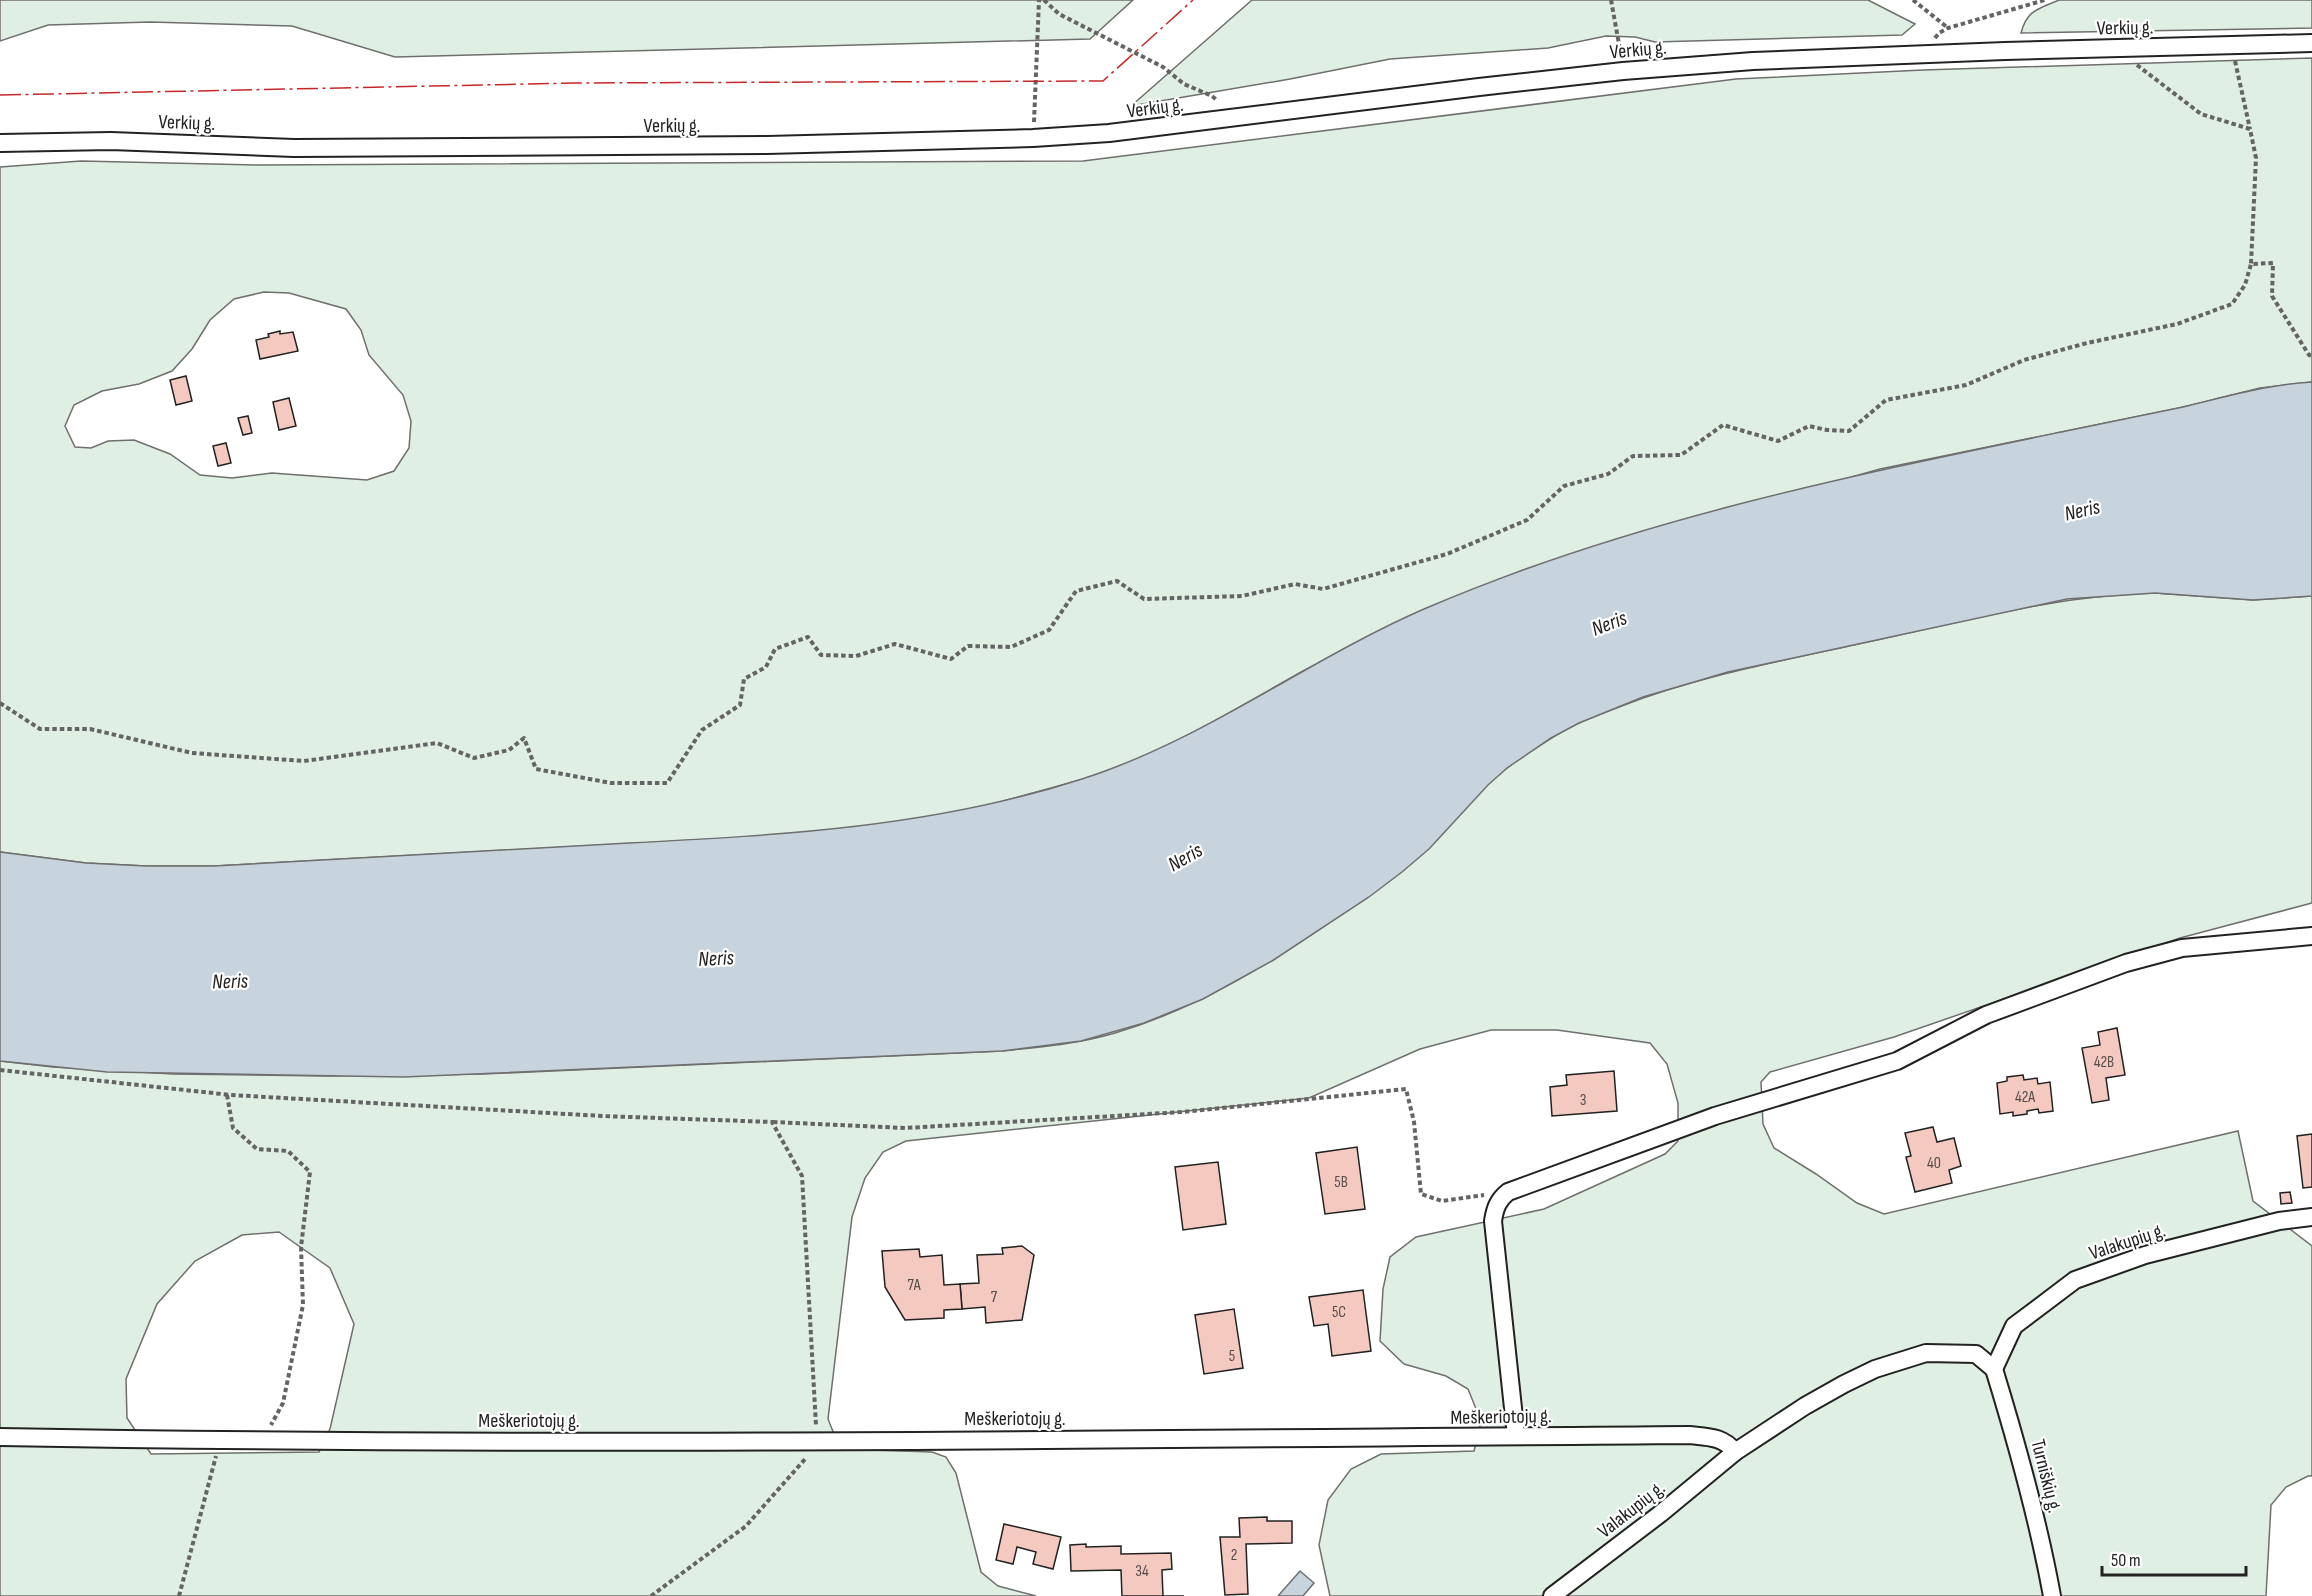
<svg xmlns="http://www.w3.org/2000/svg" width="2312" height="1596" font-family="'Sofia Sans Condensed',sans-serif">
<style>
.green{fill:#e0efe3;stroke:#6f6f6f;stroke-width:1.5;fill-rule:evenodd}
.water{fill:#c7d3dd;stroke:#6f6f6f;stroke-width:1.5}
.building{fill:#f3c9c0;stroke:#222;stroke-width:1.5}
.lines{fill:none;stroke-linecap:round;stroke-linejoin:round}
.minor-casing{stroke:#222;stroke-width:20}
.path{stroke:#646464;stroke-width:4;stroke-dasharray:4.5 3;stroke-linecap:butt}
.minor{stroke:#fff;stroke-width:16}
.power{stroke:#c62828;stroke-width:1.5;stroke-dasharray:21 4.5 3 4.5;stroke-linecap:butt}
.labels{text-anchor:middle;stroke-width:4.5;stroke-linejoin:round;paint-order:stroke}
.number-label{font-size:16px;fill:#564c4a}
.street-label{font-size:20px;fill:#222;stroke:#fff}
.water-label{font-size:21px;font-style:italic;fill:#222;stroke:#fff}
</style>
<rect width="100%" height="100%" fill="#fff"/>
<!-- green -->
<g class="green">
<path d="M0,0H1133L1090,39L395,57L292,26L150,22L48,25L0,41Z"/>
<path d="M1252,0H1868L1915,24L1902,35L1655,42L1635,37L1606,36L1548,48L1390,59L1290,79L1131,106Z"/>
<path d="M2059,0H2312V28L2021,33C2027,10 2038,9 2059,0Z"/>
<path d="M2312,58V382L2260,388L2179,408L1880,469L1523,570L1421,611L1303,671L1185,738L1137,760L1084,779L981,807L918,819L845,829L752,837L214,866H146L86,863L0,852V167L81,161L259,165L1083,161L1736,79L1923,70ZM264,292L289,293L346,309L361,330L369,355L403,395L411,421L409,448L394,471L367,480L272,473L232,478L200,475L170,454L134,440L108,441L91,448L75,447L65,426L74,405L102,391L139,384L172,371L192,349L210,320L234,299Z"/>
<path d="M2155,593L2253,600L2312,596V903L2180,938L1894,1037L1770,1072L1761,1082L1763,1124L1774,1148L1816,1174L1857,1203L1884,1214L2238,1131L2253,1201L2312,1246V1476H2308L2286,1487L2271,1505L2266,1596H1330L1319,1545L1328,1500L1351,1469L1381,1454L1474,1451L1481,1421L1468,1389L1446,1376L1404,1364L1380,1341L1383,1289L1390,1257L1416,1237L1544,1209L1665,1154L1678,1141V1103L1667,1064L1650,1043L1557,1030H1491L1420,1049L1309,1098L906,1141L883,1152L865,1178L852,1217L828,1419L840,1449L932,1452L946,1457L956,1473L981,1572L998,1586L1036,1596H0V1061L53,1067L173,1074L326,1076L483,1074L1002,1051C1040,1047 1078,1044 1115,1033C1193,1010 1263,968 1330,922C1362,900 1393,879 1422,854C1446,833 1465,806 1488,784C1506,767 1528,753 1550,739C1571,725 1595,716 1619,707C1700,675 1787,660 1872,641C1966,621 2058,595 2155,593ZM279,1232L330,1268L354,1324L330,1429L319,1452L151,1454L127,1418L126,1379L157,1304L195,1261L242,1235Z"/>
</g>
<!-- water -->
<g class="water">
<path d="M2312,382V596L2253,600L2155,593L2067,599L1728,672L1643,697L1579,723L1551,738L1507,768L1488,785L1429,849L1402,872L1369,897L1272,961L1203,999L1144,1023L1081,1041L1002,1051L404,1077L107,1072L0,1061V852L86,863L146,866H214C352,858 491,851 629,843C783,835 934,827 1082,779C1204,740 1307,660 1424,609C1628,521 1849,476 2066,431C2105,423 2144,415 2183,407C2226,397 2268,384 2312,382Z"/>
<path d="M1300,1571L1314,1583L1303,1596H1278Z"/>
</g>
<!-- building -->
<g class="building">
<path d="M280,331V334L293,332L298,351L260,359L256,340L269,337L268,334Z"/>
<path d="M186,376L192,401L176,405L170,380Z"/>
<path d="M289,398L296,426L279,430L273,402Z"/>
<path d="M248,416L252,433L243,435L238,418Z"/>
<path d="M226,443L231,463L218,466L213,446Z"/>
<path d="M2117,1028L2125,1075L2106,1078L2109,1100L2092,1103L2082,1048L2100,1045L2098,1032Z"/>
<path d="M1614,1071L1617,1111L1552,1116L1550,1087L1567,1085L1566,1075Z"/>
<path d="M2023,1075L2024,1080L2037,1078L2038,1084L2050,1082L2053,1111L2039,1113L2038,1109L2027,1111V1114L2013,1116V1112L2000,1114L1997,1083L2007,1081V1077Z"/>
<path d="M1933,1127L1937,1142L1954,1138L1961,1166L1949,1170L1952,1183L1915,1192L1906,1157L1911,1156L1905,1133Z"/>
<path d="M2312,1134V1187L2303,1188L2297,1136Z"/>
<path d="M1357,1147L1365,1209L1325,1214L1316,1153Z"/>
<path d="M1218,1162L1226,1224L1183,1230L1175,1167Z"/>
<path d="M2290,1192L2292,1203L2281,1204L2280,1193Z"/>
<path d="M1022,1246L1034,1255L1022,1320L986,1323L985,1307L962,1309L960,1284L979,1283L977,1255L1003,1254L1002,1248Z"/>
<path d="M919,1249L920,1257L942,1255L944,1285L960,1284L962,1309L944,1310V1318L905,1320L885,1287L882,1251Z"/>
<path d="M1363,1290L1371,1351L1332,1356L1328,1324L1314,1326L1309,1297Z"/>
<path d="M1234,1309L1243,1368L1204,1374L1195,1315Z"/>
<path d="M1267,1517V1521H1292V1543L1246,1544L1248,1594L1225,1595L1220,1537H1240L1239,1518Z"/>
<path d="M1004,1524L1061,1537L1053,1569L1033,1564L1036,1552L1017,1547L1013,1564L996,1560Z"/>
<path d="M1086,1544V1547L1121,1546V1554L1171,1553L1172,1569L1162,1570L1163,1596H1184H1122L1121,1570L1071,1571L1070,1545Z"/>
</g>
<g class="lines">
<defs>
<g id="minor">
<path d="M0,143L111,141L294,148L767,145L1033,138L1109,133L1479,87L1623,71L1753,61L2005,51L2312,43"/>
<path d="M1994,1369L2014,1326L2075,1280L2145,1255L2279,1221L2312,1217"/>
<path d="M1994,1369C2017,1444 2038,1519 2052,1596"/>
<path d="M1516,1436L1493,1221C1495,1208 1498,1200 1508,1192L1715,1116L1897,1061L1986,1015L2126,963L2182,948L2312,936"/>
<path d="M0,1437C563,1447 1126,1439 1689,1435C1707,1437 1723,1436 1735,1452"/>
<path d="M1552,1596L1660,1514L1735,1452L1805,1406L1844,1384L1875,1369L1926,1353L1976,1354L1994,1369"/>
</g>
</defs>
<!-- minor casing -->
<use href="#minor" class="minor-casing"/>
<!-- path -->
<g class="path">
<path d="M1044,0L1059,14L1163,67L1184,84L1212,96L1218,101"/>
<path d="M1611,0L1621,55"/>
<path d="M1913,0L1948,28"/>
<path d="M1935,38L1939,33L1948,28L2045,0"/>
<path d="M2235,61L2250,129"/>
<path d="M2137,65L2201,114L2250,129L2256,158L2251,264L2273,263L2272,296L2309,355L2312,356"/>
<path d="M1034,122L1039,0"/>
<path d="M0,703L40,729H90L192,753L304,761L437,743L474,758L509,750L524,738L536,769L611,783H667L702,730L740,705L744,679L766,667L775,649L808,637L821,655L856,656L895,644L951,659L968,646L1011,647L1049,630L1076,591L1117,581L1144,599L1242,596L1295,584L1323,589L1447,554L1527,520L1564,486L1608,474L1633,456L1681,455L1723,425L1778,441L1809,426L1827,430L1849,431L1886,400L1966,385L2024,360L2087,343L2177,324L2232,304L2245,285L2251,264"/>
<path d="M0,1070L231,1095L602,1116L772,1122L802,1176L816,1425"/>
<path d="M227,1095L233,1128L257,1149L288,1151L310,1172L301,1247L303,1305L283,1403L271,1425"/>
<path d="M773,1122L905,1128L1183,1112L1406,1089L1414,1122L1421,1194L1442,1201L1484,1195"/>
<path d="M179,1596L216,1456"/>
<path d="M651,1596L746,1526L806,1458"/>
</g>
<!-- minor -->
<use href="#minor" class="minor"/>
<!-- power -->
<path class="power" d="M0,95L577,83L1103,81L1193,0"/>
</g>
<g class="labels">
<!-- number labels -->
<g class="number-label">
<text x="2104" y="1067">42B</text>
<text x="2025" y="1102">42A</text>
<text x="1583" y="1105">3</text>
<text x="1934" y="1168">40</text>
<text x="1341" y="1187">5B</text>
<text x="914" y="1290">7A</text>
<text x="994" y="1302">7</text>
<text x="1339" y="1317">5C</text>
<text x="1232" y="1361">5</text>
<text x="1234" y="1560">2</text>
<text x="1142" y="1576">34</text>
</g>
<!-- street labels -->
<g class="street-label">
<text transform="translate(2125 27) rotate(-1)" y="7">Verkių g.</text>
<text transform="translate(1638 49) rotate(-5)" y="7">Verkių g.</text>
<text transform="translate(1155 107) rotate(-7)" y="7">Verkių g.</text>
<text transform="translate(187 122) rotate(2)" y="7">Verkių g.</text>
<text x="672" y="132">Verkių g.</text>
<text transform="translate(2127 1241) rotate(-18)" y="7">Valakupių g.</text>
<text transform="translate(1501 1416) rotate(-1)" y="7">Meškeriotojų g.</text>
<text x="1015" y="1425">Meškeriotojų g.</text>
<text x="529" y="1427">Meškeriotojų g.</text>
<text transform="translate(2047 1476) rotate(76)" y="7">Turniškių g.</text>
<text transform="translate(1631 1509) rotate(-38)" y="7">Valakupių g.</text>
</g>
<!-- water labels -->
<g class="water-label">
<text transform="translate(2082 510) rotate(-13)" y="7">Neris</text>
<text transform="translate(1609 623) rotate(-21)" y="7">Neris</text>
<text transform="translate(1185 857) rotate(-30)" y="7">Neris</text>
<text transform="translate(716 958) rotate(-3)" y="7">Neris</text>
<text transform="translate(230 981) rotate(-2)" y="7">Neris</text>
</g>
</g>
<!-- scale -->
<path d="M2102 1566v9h144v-9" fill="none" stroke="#222222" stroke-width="3"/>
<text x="2111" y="1566" font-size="18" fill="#222222" stroke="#ffffff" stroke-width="4.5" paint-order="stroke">50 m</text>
</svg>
